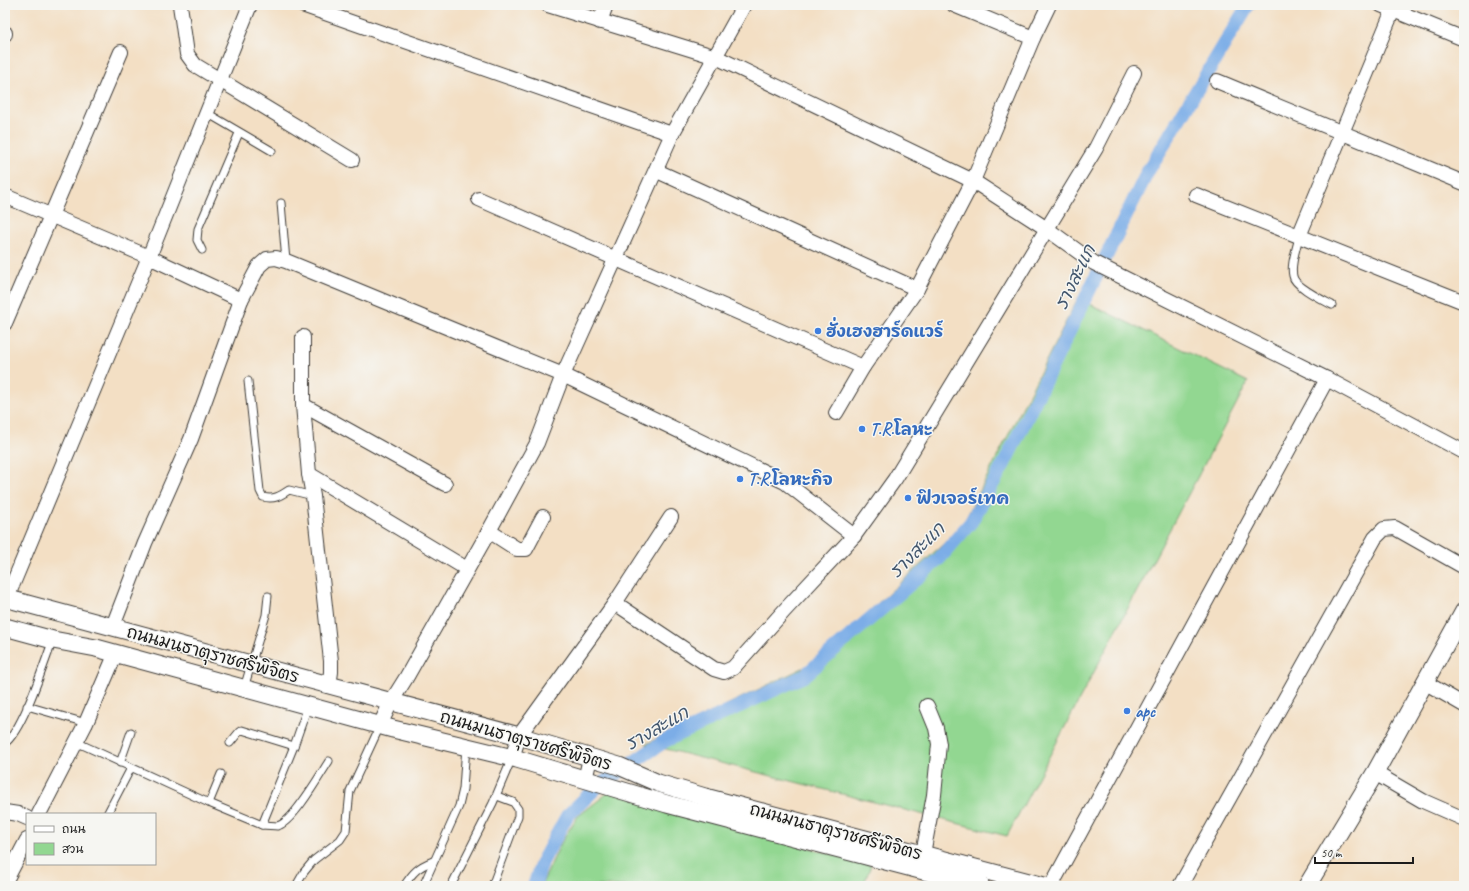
<svg xmlns="http://www.w3.org/2000/svg" width="1469" height="891" font-family="Caveat,'Playpen Sans Thai',sans-serif">
<style>
.green{fill:#92d791;stroke:#577a56}
.lines{fill:none;stroke-linecap:round;stroke-linejoin:round}
.canal{stroke:#7cade7;stroke-width:14}
.service-casing{stroke:#3c3935;stroke-width:9}
.minor-casing{stroke:#3c3935;stroke-width:16}
.tertiary-casing{stroke:#3c3935;stroke-width:19}
.service{stroke:#fff;stroke-width:7}
.minor{stroke:#fff;stroke-width:14}
.tertiary{stroke:#fff;stroke-width:17}
.shop-dot{fill:#3f7fe0;stroke:#f6f6f2;stroke-width:1.5}
.labels{text-anchor:middle;stroke-width:3;stroke-linejoin:round;paint-order:stroke}
.shop-label{font-size:17px;font-weight:bold;fill:#366cbe;stroke:#f6f6f2;text-anchor:start}
.street-label{font-size:17px;fill:#1c1c1c;stroke:#f6f6f2}
.water-label{font-size:18px;font-style:italic;fill:#42566d;stroke:#f6f6f2}
</style>
<rect width="100%" height="100%" fill="#f6f6f2"/>
<filter id="ink" filterUnits="userSpaceOnUse"><feTurbulence type="fractalNoise" baseFrequency=".025" numOctaves="2"/><feDisplacementMap in="SourceGraphic" scale="8" xChannelSelector="R" yChannelSelector="G"/><feConvolveMatrix kernelMatrix="1 2 1 2 8 2 1 2 1" color-interpolation-filters="sRGB"/></filter>
<filter id="wash" filterUnits="userSpaceOnUse"><feTurbulence type="fractalNoise" baseFrequency=".012" numOctaves="4" result="noise"/><feDisplacementMap in="SourceGraphic" scale="16" xChannelSelector="R" yChannelSelector="G"/><feGaussianBlur stdDeviation="0.9" result="paint"/><feColorMatrix in="noise" values="0 0 0 0 0 0 0 0 0 0 0 0 0 0 0 0 0 1.4 0 .05"/><feComposite in="paint" operator="in"/></filter>
<g filter="url(#wash)">
<rect width="100%" height="100%" fill="#f3dfc4"/>
<!-- green -->
<g class="green">
<path d="M1078,298L1248,382L1007,836L646,744L811,664L961,528Z"/>
<path d="M609,792L871,865L863,886H541L561,843L577,817Z"/>
</g>
<g class="lines">
<!-- canal -->
<path class="canal" d="M534,886L542,862L567,816L597,787L665,741L804,676L939,559L971,522L1004,464L1148,171L1248,5"/>
</g>
</g>
<g filter="url(#ink)">
<g class="lines">
<defs>
<g id="service">
<path d="M207,113L272,151"/>
<path d="M281,203L286,261"/>
<path d="M1299,236C1297,248 1290,264 1293,276C1294,286 1323,300 1332,305"/>
<path d="M202,250L197,240L198,229L239,133"/>
<path d="M248,381L260,491L263,497C274,500 280,496 289,490L313,496"/>
<path d="M244,688L266,615L268,596"/>
<path d="M27,706L86,723"/>
<path d="M76,742L209,803L262,825L294,746"/>
<path d="M5,743C23,730 44,663 53,640"/>
<path d="M230,743L239,732L242,730L294,746L308,706"/>
<path d="M120,763L131,732"/>
<path d="M209,803L221,774"/>
<path d="M107,814L131,768"/>
<path d="M262,825C267,825 273,826 277,826C292,824 320,775 329,761"/>
<path d="M296,886L304,872L314,860L340,840L346,831L350,791L380,726"/>
<path d="M404,886C413,872 418,867 433,861"/>
<path d="M423,886L459,806L463,789L466,746"/>
<path d="M451,886L493,803L512,758"/>
<path d="M492,886L518,816V809L513,802L497,796"/>
</g>
<g id="minor">
<path d="M180,5L187,54L195,65L352,160"/>
<path d="M302,5L672,134"/>
<path d="M548,5L716,57L973,181L1047,229L1094,263L1327,379L1464,452"/>
<path d="M954,5L1033,38"/>
<path d="M1381,5L1464,39"/>
<path d="M600,22L606,5"/>
<path d="M5,34V33"/>
<path d="M1217,81L1464,183"/>
<path d="M657,171L917,289"/>
<path d="M1196,195L1464,302"/>
<path d="M5,196L149,257L241,300"/>
<path d="M479,199L863,367"/>
<path d="M1299,236L1393,10"/>
<path d="M5,323L121,52"/>
<path d="M303,337V405L309,474L313,496L331,661V672L329,686"/>
<path d="M303,405L445,484"/>
<path d="M836,413L863,367L917,289L973,181L1033,38L1049,5"/>
<path d="M309,474L467,569"/>
<path d="M489,531L517,549H526L543,517"/>
<path d="M7,598L149,257L250,5"/>
<path d="M615,603L714,669L724,672L733,668L784,611L854,536L895,479L1096,148L1134,73"/>
<path d="M113,626L145,543L191,439L241,300L259,266L267,259L276,258L286,261L563,375L785,482L854,536"/>
<path d="M1426,683L1464,705"/>
<path d="M380,725L391,702L406,678L489,531L537,443L563,375L672,134L744,5"/>
<path d="M512,758L519,736L615,603L671,517"/>
<path d="M1375,773L1423,801L1464,819"/>
<path d="M585,780L590,758"/>
<path d="M5,812L18,814L27,818"/>
<path d="M39,814L86,723L116,653"/>
<path d="M923,854L934,795L939,744L936,728L927,706"/>
<path d="M5,882L27,840"/>
<path d="M1051,886L1327,379"/>
<path d="M1180,886L1375,538L1384,529L1395,528L1464,567"/>
</g>
<g id="tertiary">
<path d="M5,598L519,736L619,766L658,783L705,797L1044,886"/>
<path d="M5,627L53,640L96,648L393,729L517,759L667,804L981,886"/>
<path d="M1307,886L1375,773L1464,611"/>
</g>
</defs>
<!-- service casing -->
<use href="#service" class="service-casing"/>
<!-- minor casing -->
<use href="#minor" class="minor-casing"/>
<!-- tertiary casing -->
<use href="#tertiary" class="tertiary-casing"/>
<!-- service -->
<use href="#service" class="service"/>
<!-- minor -->
<use href="#minor" class="minor"/>
<!-- tertiary -->
<use href="#tertiary" class="tertiary"/>
</g>
</g>
<!-- markers -->
<g class="shop-dot">
<circle cx="818" cy="331" r="4"/>
<circle cx="862" cy="429" r="4"/>
<circle cx="740" cy="479" r="4"/>
<circle cx="908" cy="498" r="4"/>
<circle cx="1127" cy="711" r="4"/>
</g>
<g class="labels">
<!-- shop labels -->
<g class="shop-label">
<text x="826" y="337">ฮั่งเฮงฮาร์ดแวร์</text>
<text x="870" y="435">T.R.โลหะ</text>
<text x="748" y="485">T.R.โลหะกิจ</text>
<text x="916" y="504">ฟิวเจอร์เทค</text>
<text x="1135" y="717">apc</text>
</g>
<!-- street labels -->
<g class="street-label">
<text transform="translate(213 654) rotate(15)" y="6">ถนนมนธาตุราชศรีพิจิตร</text>
<text transform="translate(526 740) rotate(16)" y="6">ถนนมนธาตุราชศรีพิจิตร</text>
<text transform="translate(836 831) rotate(15)" y="6">ถนนมนธาตุราชศรีพิจิตร</text>
</g>
<!-- water labels -->
<g class="water-label">
<text transform="translate(1075 277) rotate(-64)" y="6">รางสะแก</text>
<text transform="translate(917 550) rotate(-45)" y="6">รางสะแก</text>
<text transform="translate(657 728) rotate(-30)" y="6">รางสะแก</text>
</g>
</g>
<!-- margin -->
<rect width="1469" height="891" fill="none" stroke="#f6f6f2" stroke-width="20"/>
<!-- legend -->
<rect x="26" y="813" width="130" height="52" fill="#f6f6f2" stroke="#9f9f9c"/>
<rect x="34" y="826" width="20" height="6" fill="#ffffff" stroke="#9f9f9c"/>
<text x="62" y="833" font-size="12" fill="#1c1c1c">ถนน</text>
<rect x="34" y="843" width="20" height="12" fill="#92d791" stroke="#9f9f9c"/>
<text x="62" y="853" font-size="12" fill="#1c1c1c">สวน</text>
<!-- scale -->
<path d="M1315 857v6h98v-6" fill="none" stroke="#1c1c1c" stroke-width="2"/>
<text x="1321" y="857" font-size="12" fill="#1c1c1c" stroke="#f6f6f2" stroke-width="3" paint-order="stroke">50 m</text>
</svg>
